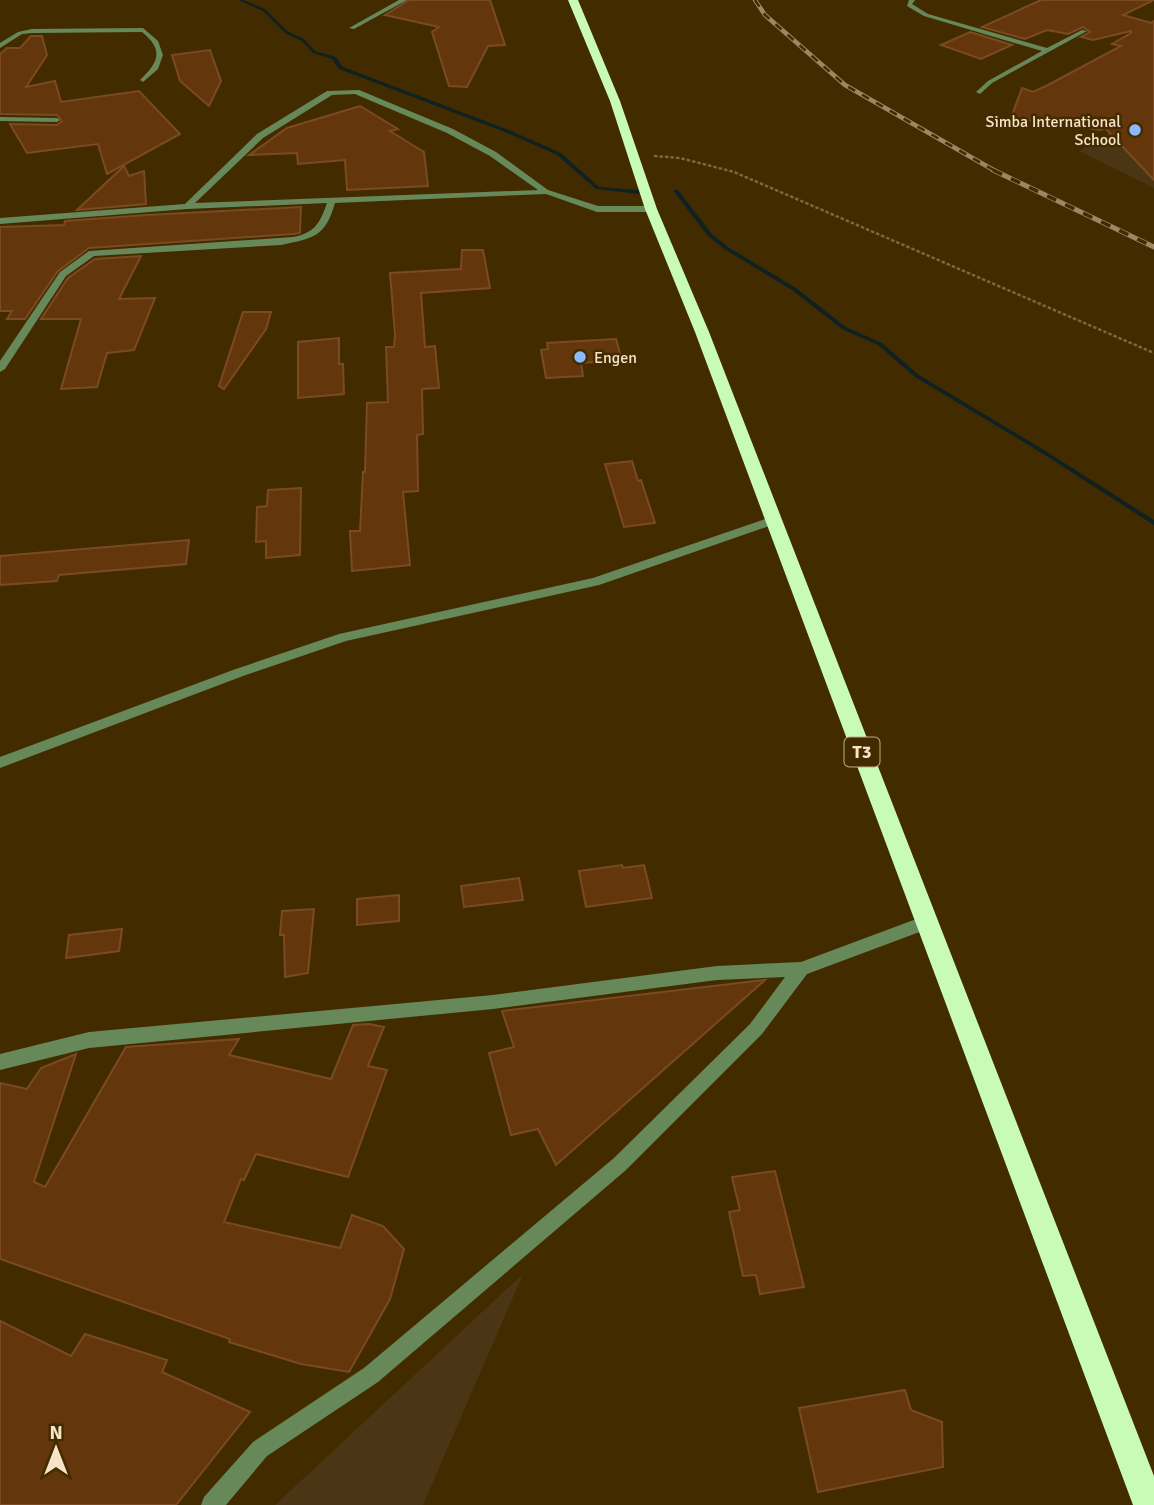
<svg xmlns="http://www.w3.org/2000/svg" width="1154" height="1505" font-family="Signika,sans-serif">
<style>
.built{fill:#4a3614}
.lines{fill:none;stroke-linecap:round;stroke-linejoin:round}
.stream{fill:#102122;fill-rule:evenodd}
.building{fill:#64360c;stroke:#7a4a23;stroke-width:2}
.path{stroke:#7d6640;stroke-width:2.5;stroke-dasharray:3.5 2;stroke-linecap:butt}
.lane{fill:#67895a;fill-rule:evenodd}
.street{fill:#67895a;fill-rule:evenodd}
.highway{fill:#c8fbb5;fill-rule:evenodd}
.rail-far1-casing{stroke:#9c8663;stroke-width:4.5}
.rail-casing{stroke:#9c8663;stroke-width:5}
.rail-far1{stroke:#432b00;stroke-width:2.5;stroke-dasharray:8;stroke-linecap:butt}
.rail{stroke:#432b00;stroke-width:3.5;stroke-dasharray:10;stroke-linecap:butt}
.poi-dot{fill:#8bbafc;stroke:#432b00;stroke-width:2.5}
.labels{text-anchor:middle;stroke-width:5;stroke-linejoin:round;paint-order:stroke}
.far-poi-label{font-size:16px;fill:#f6e3c8;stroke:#432b00;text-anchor:end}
.shield{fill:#432b00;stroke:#c0ac8c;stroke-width:2}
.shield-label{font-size:18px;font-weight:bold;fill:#f6e3c8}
</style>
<rect width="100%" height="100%" fill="#432b00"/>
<!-- built -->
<g class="built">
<path d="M1154,109V188L1079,151Z"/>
<path d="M523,1274L423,1505H275Z"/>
</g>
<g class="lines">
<!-- stream -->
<g class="stream">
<path d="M238,0H243L265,9L287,31L304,39L315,51L336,57L343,67L509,130L561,153L599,187L639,190L642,192L639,194L596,189L557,155L505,132L339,69L332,59L313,53L302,41L285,33L263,11Z"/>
<path d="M674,190H678L712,234L728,247L796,288L846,327L882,343L919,375L1044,450L1154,520V525L1040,452L915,377L878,345L842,329L792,290L724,249L708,236L674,192Z"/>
</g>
</g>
<!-- building -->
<g class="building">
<path d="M409,0H490L505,45L488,46L467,87L449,86L432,32L439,27L385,15Z"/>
<path d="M1041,0H1154L1123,15L1151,23L1154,21V180L1105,128L1101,130L1011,118L1022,88L1033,92L1048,85L1121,46L1112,44L1131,33V31L1093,40L1081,37L1090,32L1083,27L1068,34L1047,30L1025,39L982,27Z"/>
<path d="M970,32L1012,45L981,59L941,45Z"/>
<path d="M31,36H42L47,55L26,87L55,81L61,102L139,91L180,134L107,174L98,144L27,153L10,124L57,125L62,121L57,115L0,114V54L7,48H20Z"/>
<path d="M210,50L221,81L209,106L180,81L172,55Z"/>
<path d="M360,106L398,129L390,131L424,152L428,186L347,190L345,160L298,164L297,153L249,155L287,128Z"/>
<path d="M124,166L129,176L144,171L146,204L77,210Z"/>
<path d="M301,207L300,233L293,234L89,248L58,271L25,319H7L12,311H0V227L64,225L65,221L147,215Z"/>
<path d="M462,250H483L490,288L421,293L425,347L435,346L439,388L422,389L423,434L417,435L418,491L403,492L410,565L352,571L350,531H360L363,472H365L367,403L388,402L386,347H394L395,335L390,273L461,269Z"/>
<path d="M141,256L119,299L155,298L134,350L107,353L97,387L61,389L81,319H41L68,278L95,259Z"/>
<path d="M243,312H271L266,329L224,389L219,386Z"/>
<path d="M339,338V364H343L344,394L298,398V342Z"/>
<path d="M616,339L622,360L581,363L583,376L546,378L541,350L548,349L547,343Z"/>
<path d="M632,461L638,481L641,480L655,523L624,527L605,464Z"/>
<path d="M301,488L300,555L266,558V541L256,542L257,507L267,506L268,490Z"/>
<path d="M189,540L186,564L59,575L57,581L0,585V556Z"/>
<path d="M622,865L623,868L644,865L652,898L586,907L579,871Z"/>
<path d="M519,878L523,900L464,907L461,886Z"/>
<path d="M399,895V921L357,925V899Z"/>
<path d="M314,909L308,973L285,977L284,935H280L282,911Z"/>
<path d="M122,929L119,951L66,958L69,935Z"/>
<path d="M765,980L556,1165L538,1129L511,1135L489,1053L514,1047L502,1011Z"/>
<path d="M369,1024L384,1027L368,1066L387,1070L348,1177L256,1154L244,1180L241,1179L224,1222L340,1248L352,1215L383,1226L404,1249L390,1299L349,1372L301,1364L229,1342L230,1339L0,1259V1083L27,1089L41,1068L76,1054L34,1182L45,1187L126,1047L239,1039L229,1055L331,1079L353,1025Z"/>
<path d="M775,1171L804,1287L760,1294L756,1275L743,1276L729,1212L740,1210L732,1177Z"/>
<path d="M0,1321L71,1356L85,1334L167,1360L162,1372L250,1412L176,1505H0Z"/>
<path d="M905,1390L911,1410L942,1422L943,1467L818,1492L799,1408Z"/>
</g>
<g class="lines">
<!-- path -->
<path class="path" d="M654,156L680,158L734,172L1154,353"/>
<!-- lane -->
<g class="lane">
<path d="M143,28L158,41L163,55L158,69L143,82L140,80C159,62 164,50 142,32L32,33L22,34L0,48V43L18,32L32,29Z"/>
<path d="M0,117L57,118L60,120L57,122L0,121Z"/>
</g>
<!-- street -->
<g class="street">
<path d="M399,0H407L354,29L349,28Z"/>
<path d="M909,0H915L912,4L928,14L1047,48L1082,30L1087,31L992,83L980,94L976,92L988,81L1042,51L924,16L907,6Z"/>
<path d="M359,90L453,129L496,152L548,190L598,206H651L655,209L651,212H597L546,194L335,203C325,237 314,238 281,245L94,256L66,276L5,369L0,372V361L60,272L89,251L293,237C315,233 320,223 327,203L187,209L0,224V218L185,204L257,134L327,91ZM355,94L447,133L490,156L538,190L195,203L263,138L332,95Z"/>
<path d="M774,516L780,520L778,523L599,585L346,641L243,676L0,768V757L233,670L339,634L593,578Z"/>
<path d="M927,915L933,917L935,922L933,927L807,974L762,1034L626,1170L378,1382L267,1456L226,1505H201L204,1497L253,1442L364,1368L614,1158L750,1024L785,977L717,980L493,1009L89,1048L0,1070V1054L89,1032L493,995L717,966L801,962Z"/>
</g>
<!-- highway -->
<path class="highway" d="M568,0H578L620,101L657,209L709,332L1154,1476V1505H1133L695,332L645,209L610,101Z"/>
<defs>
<path id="rail-far1" d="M755,0L765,15L845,85L997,172"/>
<path id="rail" d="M993,170L1154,247"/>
</defs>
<!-- rail-far1 casing -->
<use href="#rail-far1" class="rail-far1-casing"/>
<!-- rail casing -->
<use href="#rail" class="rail-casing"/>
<!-- rail-far1 -->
<use href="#rail-far1" class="rail-far1"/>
<!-- rail -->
<use href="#rail" class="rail"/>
</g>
<!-- markers -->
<g class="poi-dot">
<circle cx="1135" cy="130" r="7"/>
<circle cx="580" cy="357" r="7"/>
</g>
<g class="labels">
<!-- far-poi labels -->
<g class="far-poi-label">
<text x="1121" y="127">Simba International<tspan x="1121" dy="18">School</tspan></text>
<text x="594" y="363" text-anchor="start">Engen</text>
</g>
<!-- shield labels -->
<rect class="shield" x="844.5" y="737.5" width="35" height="29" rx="5"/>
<g class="shield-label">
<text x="862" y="758">T3</text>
</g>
</g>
<!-- north arrow -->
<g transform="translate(56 1449)" stroke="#432b00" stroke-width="5" paint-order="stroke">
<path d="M0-5L12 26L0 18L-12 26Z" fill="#f6e3c8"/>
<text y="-10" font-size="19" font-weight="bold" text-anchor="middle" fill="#f6e3c8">N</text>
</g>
</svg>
